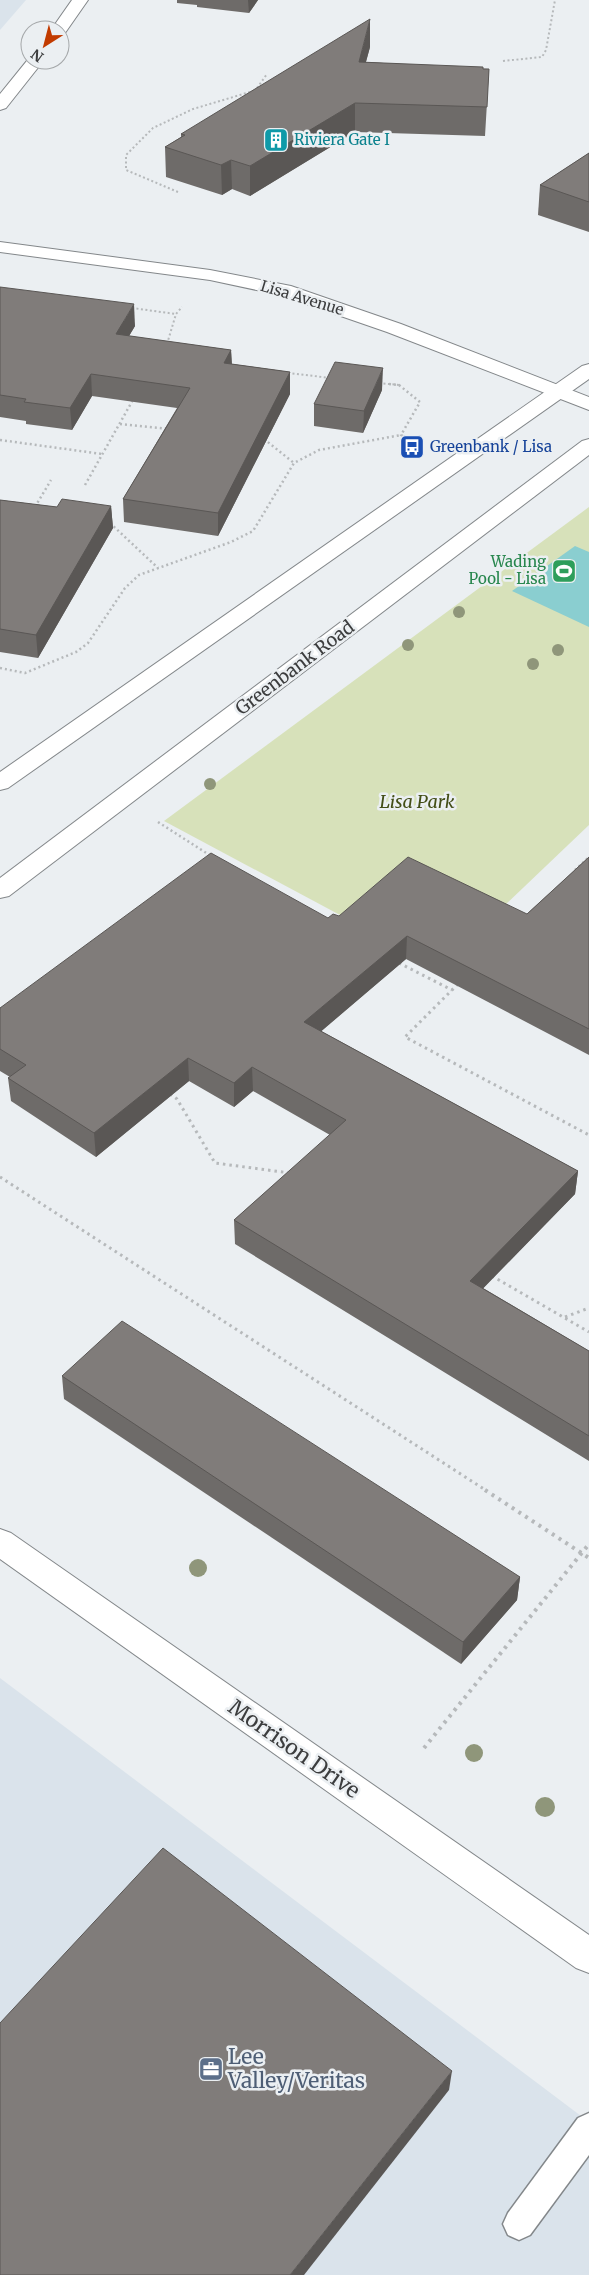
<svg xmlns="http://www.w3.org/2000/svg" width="589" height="2275" font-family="Merriweather,serif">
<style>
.built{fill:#dae3eb}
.green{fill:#d7e1ba}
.water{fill:#8aced0}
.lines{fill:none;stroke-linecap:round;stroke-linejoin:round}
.lane-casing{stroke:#83878a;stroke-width:3}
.street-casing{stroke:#83878a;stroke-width:2}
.secondary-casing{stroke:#83878a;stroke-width:2}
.path-far3{stroke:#b6b9bb;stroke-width:2;stroke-dasharray:2 2.5;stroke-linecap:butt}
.path-far2{stroke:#b6b9bb;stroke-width:2.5;stroke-dasharray:2 3;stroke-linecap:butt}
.path-far1{stroke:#b6b9bb;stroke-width:3;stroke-dasharray:2.5 4;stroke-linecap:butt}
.path{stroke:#b6b9bb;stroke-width:4;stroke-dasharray:3 5;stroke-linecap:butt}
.lane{fill:#fff;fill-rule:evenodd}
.street{fill:#fff;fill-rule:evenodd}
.secondary{fill:#fff;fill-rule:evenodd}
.tree{fill:#8f967a}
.wall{fill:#6e6b69}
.shaded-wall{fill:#5a5755}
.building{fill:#807c7a;stroke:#5a5755}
.labels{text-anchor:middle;stroke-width:5;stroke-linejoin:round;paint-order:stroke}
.far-culture-label{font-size:15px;fill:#0d838f;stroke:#ebeff2;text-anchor:start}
.far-street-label{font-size:15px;fill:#3c3d3e;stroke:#ebeff2}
.far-transit-label{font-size:15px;fill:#164399;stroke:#ebeff2;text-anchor:start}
.far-leisure-label{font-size:15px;fill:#27864d;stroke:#ebeff2;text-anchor:end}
.street-label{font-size:18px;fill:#3c3d3e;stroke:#ebeff2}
.park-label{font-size:18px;font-style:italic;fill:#434e17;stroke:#ebeff2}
.near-street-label{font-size:21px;fill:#3c3d3e;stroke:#ebeff2}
.near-service-label{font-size:21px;fill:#4e5e75;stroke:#ebeff2;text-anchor:start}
</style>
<rect width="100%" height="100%" fill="#ebeff2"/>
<!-- built -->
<g class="built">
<path d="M0,0H26L0,30Z"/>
<path d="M0,1678L589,2122V2275H0Z"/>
</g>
<!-- green -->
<path class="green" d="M589,507V825L439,968L164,821Z"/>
<!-- water -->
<path class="water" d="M575,546L589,552V627L512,591Z"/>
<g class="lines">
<defs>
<path id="lane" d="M589,2113V2155L530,2235L519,2240L508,2235L503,2224L508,2213L578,2118Z"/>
<g id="street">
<path d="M72,0H88L65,33L60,34V30H51Z"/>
<path d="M30,57V60H44L6,108L0,110V94Z"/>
<path d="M0,242L210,270L291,286L401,324L589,397V410L387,332L280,295L210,280L0,252Z"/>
</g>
<g id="secondary">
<path d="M589,364V379L8,788L0,790V772L582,366Z"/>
<path d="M589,439V455L9,896L0,898V878L582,441Z"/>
<path d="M0,1529L11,1533L589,1935V1973L576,1968L0,1559Z"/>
</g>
</defs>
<!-- lane casing -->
<use href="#lane" class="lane-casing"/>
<!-- street casing -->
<use href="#street" class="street-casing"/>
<!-- secondary casing -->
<use href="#secondary" class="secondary-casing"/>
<!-- path-far3 -->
<g class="path-far3">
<path d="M503,61L542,57L546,50L555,0"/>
<path d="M257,88L267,74"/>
<path d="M178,192L126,170V155L153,128L193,109L250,92"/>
<path d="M132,308L176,314"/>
<path d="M167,344L176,314L182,307"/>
<path d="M288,373L331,378"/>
<path d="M379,383L399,385"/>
</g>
<!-- path-far2 -->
<g class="path-far2">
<path d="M389,384L399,385L420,402L401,435L412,441"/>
<path d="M120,424L169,429"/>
<path d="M264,439L294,463"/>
<path d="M0,440L102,454"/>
<path d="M85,485L134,398"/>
<path d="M35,507L51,480"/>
<path d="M110,523L158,568"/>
<path d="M0,668L25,673L76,652L88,643L125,588L139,575L231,542L253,531L294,463L319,450L401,435"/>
<path d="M158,822L211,856"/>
<path d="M575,870L589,857"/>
</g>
<!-- path-far1 -->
<g class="path-far1">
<path d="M399,963L452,990"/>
<path d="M458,984L405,1037L589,1135"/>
<path d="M170,1094L177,1099L215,1163L290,1173"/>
<path d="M0,1177L487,1491"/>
<path d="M492,1276L589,1332"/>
<path d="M565,1317L589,1308"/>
</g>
<!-- path -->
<g class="path">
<path d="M485,1490L589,1558"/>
<path d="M424,1748L589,1544"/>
</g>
<!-- lane -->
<use href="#lane" class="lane"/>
<!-- street -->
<use href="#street" class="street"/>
<!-- secondary -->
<use href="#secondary" class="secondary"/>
</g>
<!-- trees -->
<g class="tree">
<circle cx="459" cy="612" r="6"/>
<circle cx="408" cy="645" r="6"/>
<circle cx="558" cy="650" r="6"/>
<circle cx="533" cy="664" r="6"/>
<circle cx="210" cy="784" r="6"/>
<circle cx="198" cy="1568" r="9"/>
<circle cx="474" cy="1753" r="9"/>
<circle cx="545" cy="1807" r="10"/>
</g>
<!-- wall -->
<g class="wall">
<path d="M177,0H258L249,13L197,7V5L177,3Z"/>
<path d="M370,47L366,62L489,69L485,136L355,132L250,196L232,189L222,195L166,177L165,147L181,137V134Z"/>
<path d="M589,153V232L538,215L540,185Z"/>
<path d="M0,287L135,326L129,336L231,350L232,364L290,372V394L218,536L124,522L123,499L177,408L92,396L72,430L26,424V421L0,417Z"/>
<path d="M382,390L363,433L314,426V404Z"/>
<path d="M0,500L57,507L111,506L113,528L38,658L0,652Z"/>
<path d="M589,857V1055L406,959L321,1031L578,1171L575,1194L483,1288L589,1351V1461L235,1244L234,1220L330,1135L253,1091L234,1107L189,1081L96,1157L11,1101L8,1078L10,1077L0,1071V1008L328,918L339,916L527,914Z"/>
<path d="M62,1376L520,1577L517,1600L461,1664L64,1399Z"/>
</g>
<!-- shaded-wall -->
<g class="shaded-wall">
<path d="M248,0H258L249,13Z"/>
<path d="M370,19V47L358,90L359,62Z"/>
<path d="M355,103V132L250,196V166Z"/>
<path d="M231,160L232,189L222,195L221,165Z"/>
<path d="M134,304L135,326L117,356L116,334Z"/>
<path d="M231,350L232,372L224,363Z"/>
<path d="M383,368L382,390L363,433L364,411Z"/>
<path d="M290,372V394L218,536V513Z"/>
<path d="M91,374L92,396L72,430L70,408Z"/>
<path d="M111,506L113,528L38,658L36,635Z"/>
<path d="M407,936L406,959L304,1046V1022Z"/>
<path d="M188,1058L189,1081L96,1157L94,1133Z"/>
<path d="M252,1067L253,1091L234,1107V1083Z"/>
<path d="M578,1171L575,1194L468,1304L470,1281Z"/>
<path d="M520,1577L517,1600L461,1664L463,1642Z"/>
<path d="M452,2071L449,2090L304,2275H290Z"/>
</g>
<!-- building -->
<g class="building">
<path d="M370,19L359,62L483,67V69H489L487,107L355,103L250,166L231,160L221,165L165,147L185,135L181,134Z"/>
<path d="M589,153V202L540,185Z"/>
<path d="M0,287L134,304L116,334L231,350L224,363L290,372L218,513L123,499L190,388L91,374L70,408L24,402L26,399L0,395Z"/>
<path d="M335,362L383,368L364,411L314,404Z"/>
<path d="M62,499L111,506L36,635L0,629V500L57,507Z"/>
<path d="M211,853L328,918L333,914L339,916L408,857L527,914L589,857V1029L407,936L304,1022L578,1171L470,1281L589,1351V1436L234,1220L346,1120L252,1067L234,1083L188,1058L94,1133L8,1078L26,1065L0,1049V1008Z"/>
<path d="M122,1321L520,1577L463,1642L62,1376Z"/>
<path d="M163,1848L452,2071L290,2275H0V2023Z"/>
</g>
<!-- icons -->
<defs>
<symbol id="building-square" viewBox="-11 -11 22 22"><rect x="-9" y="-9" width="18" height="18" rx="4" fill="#0f9aa8" stroke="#ebeff2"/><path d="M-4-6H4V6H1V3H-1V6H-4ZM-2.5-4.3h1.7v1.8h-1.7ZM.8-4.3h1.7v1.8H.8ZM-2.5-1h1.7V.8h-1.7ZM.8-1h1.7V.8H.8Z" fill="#fff"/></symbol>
<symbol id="bus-square" viewBox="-11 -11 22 22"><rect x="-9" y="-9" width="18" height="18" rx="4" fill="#1a4fb4" stroke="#ebeff2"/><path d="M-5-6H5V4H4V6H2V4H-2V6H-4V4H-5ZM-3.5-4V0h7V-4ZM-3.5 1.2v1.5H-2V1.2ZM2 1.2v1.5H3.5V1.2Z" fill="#fff"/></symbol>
<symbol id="stadium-square" viewBox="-11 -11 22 22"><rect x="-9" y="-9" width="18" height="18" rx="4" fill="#2e9e5b" stroke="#ebeff2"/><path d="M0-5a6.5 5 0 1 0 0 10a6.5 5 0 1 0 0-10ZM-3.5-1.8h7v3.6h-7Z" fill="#fff"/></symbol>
<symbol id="office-square" viewBox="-11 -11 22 22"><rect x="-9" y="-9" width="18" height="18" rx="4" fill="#5c6f8a" stroke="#ebeff2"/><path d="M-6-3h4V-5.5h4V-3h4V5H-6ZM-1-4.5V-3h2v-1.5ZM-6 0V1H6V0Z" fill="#fff"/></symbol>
</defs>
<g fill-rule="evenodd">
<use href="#building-square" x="262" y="126" width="28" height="28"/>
<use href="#bus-square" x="398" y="433" width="28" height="28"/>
<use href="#stadium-square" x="550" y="557" width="28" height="28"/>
<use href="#office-square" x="197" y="2055" width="28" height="28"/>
</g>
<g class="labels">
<!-- far-culture labels -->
<g class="far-culture-label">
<text x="294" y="145">Riviera Gate I</text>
</g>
<!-- far-street labels -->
<g class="far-street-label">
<text transform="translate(302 298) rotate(17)" y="5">Lisa Avenue</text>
</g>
<!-- far-transit labels -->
<g class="far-transit-label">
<text x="430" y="452">Greenbank / Lisa</text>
</g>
<!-- far-leisure labels -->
<g class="far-leisure-label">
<text x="546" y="567">Wading<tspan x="546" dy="17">Pool - Lisa</tspan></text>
</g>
<!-- street labels -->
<g class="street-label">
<text transform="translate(295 668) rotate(-37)" y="6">Greenbank Road</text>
</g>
<!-- park labels -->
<g class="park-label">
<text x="417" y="808">Lisa Park</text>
</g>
<!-- near-street labels -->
<g class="near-street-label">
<text transform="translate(294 1749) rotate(35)" y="7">Morrison Drive</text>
</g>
<!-- near-service labels -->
<g class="near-service-label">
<text x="228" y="2064">Lee<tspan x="228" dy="24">Valley/Veritas</tspan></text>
</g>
</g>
<!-- north arrow -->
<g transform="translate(45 45) rotate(216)"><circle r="24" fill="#ebeff2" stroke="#a5a8aa"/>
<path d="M0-4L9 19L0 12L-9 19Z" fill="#c23b00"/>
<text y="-8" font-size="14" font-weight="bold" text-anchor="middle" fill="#3c3d3e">N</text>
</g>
</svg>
